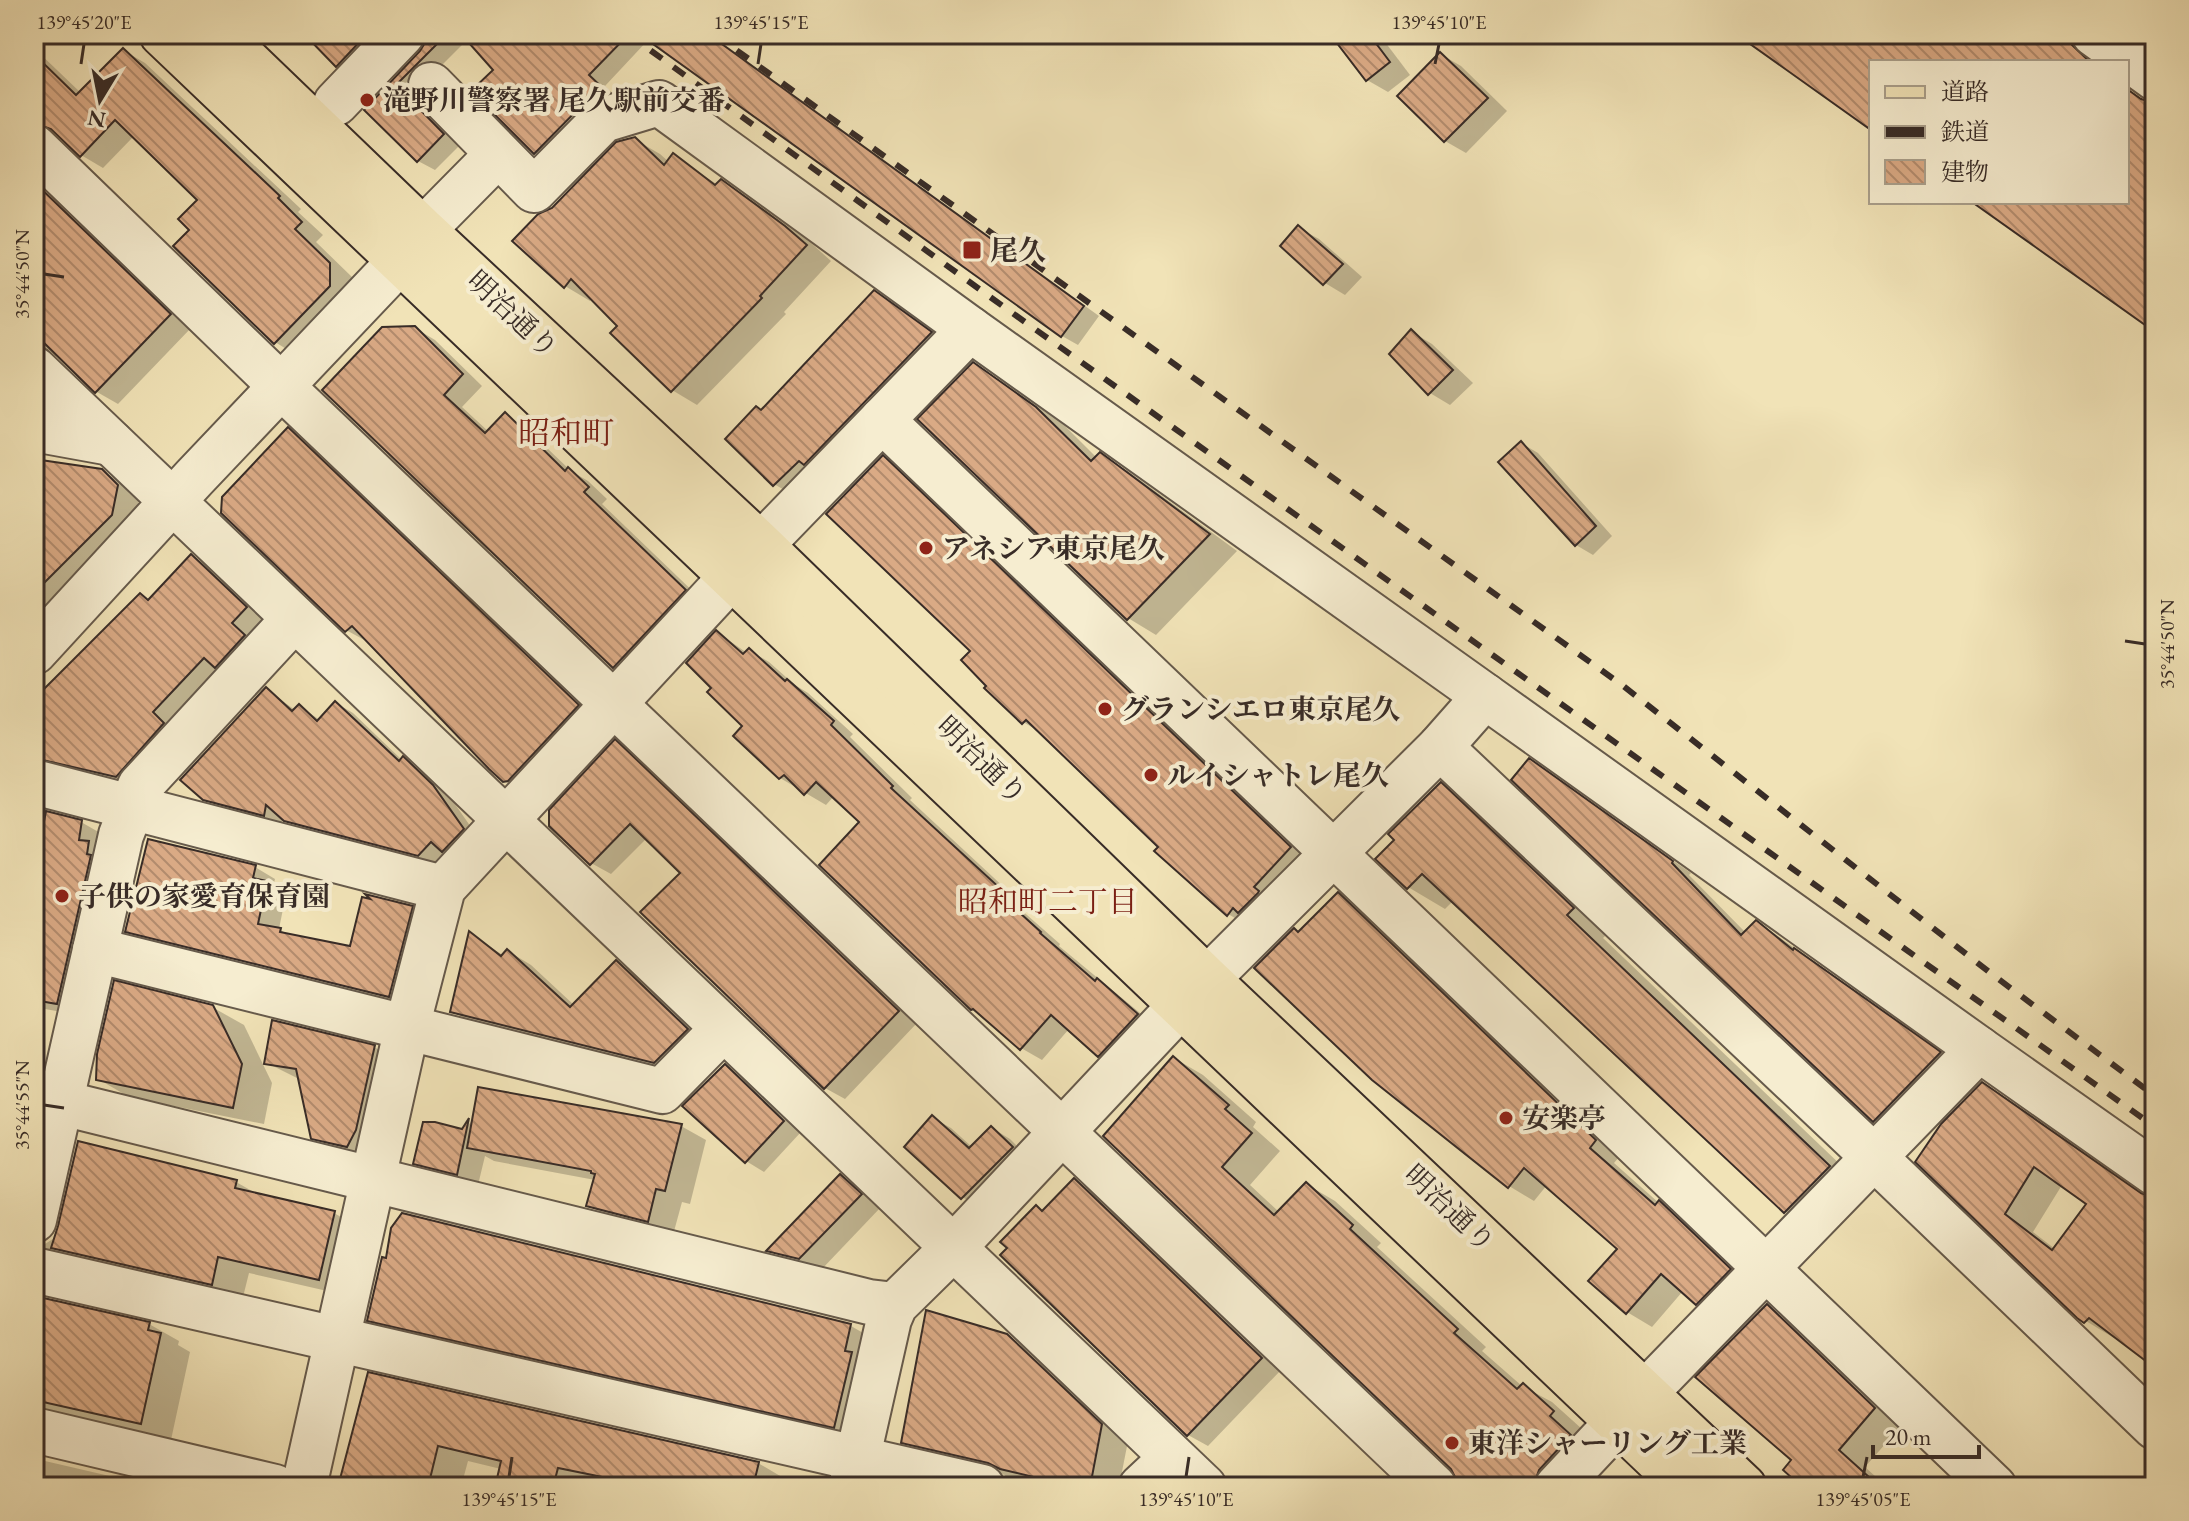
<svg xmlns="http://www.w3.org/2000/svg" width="2189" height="1521" font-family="'EB Garamond','Noto Serif JP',serif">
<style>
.shadow{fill:#0003;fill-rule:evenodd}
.building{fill:url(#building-back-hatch);stroke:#382c27;stroke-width:2;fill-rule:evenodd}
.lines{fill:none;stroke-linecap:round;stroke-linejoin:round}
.minor-casing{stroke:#665a4b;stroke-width:48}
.major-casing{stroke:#382c27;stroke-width:48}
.minor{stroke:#f6edd0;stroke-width:44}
.major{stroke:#f1e3b7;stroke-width:44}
.rail{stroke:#382c27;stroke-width:6;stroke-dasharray:14 14;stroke-linecap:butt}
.ticks{fill:none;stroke:#382c27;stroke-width:3}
.poi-dot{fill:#8f2418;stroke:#f6edd0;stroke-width:3}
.labels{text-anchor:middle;stroke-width:8;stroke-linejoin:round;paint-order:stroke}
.poi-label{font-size:28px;font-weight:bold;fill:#382c27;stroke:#f6edd0;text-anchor:start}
.street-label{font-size:28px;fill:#382c27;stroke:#f6edd0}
.neighbourhood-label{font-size:30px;fill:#7a1f14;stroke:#f6edd0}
.quarter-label{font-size:32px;fill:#7a1f14;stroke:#f6edd0}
.neatline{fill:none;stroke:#382c27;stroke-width:3}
.ticks-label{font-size:20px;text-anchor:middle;fill:#382c27}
</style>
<defs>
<pattern id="building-back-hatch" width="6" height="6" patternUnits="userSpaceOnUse" patternTransform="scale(2)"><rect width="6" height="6" fill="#daaa85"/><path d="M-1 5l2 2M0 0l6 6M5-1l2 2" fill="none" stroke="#b28b6d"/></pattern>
</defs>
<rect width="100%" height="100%" fill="#f1e3b7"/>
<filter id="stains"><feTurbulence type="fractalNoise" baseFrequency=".0025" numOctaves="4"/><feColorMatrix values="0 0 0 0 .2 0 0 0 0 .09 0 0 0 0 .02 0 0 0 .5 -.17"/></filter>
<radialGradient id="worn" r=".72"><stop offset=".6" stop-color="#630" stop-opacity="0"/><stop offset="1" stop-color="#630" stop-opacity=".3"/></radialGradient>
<!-- shadow -->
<g class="shadow">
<path d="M315,34H393L354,75L337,65Z"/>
<path d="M428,34H708L1099,316L1078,345L1062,336L649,39L605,86L622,102L552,162L535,153L474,91L496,70L468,39L412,95L460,145L435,170L418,161L367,110L422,52Z"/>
<path d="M1332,34H1379L1410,75L1388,92L1367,80Z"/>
<path d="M1738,34H2070L2083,42L2085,55L2091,62H1871V128Z"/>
<path d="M34,48L81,93L123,50L145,63L301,209L298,212L323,235L316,242L352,277L351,299L296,355L275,342L192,230L200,200L134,136L103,168L81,155L60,134H51L34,149Z"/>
<path d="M1440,54L1461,66L1507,111L1466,153L1445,141L1400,96Z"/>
<path d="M634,139L660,154L669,162L673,156L718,185L721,181L746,196L811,243L831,261L784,312L786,314L697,405L672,390L619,326L592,298L590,301L565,286L515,241Z"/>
<path d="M34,172L191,328L118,404L97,392L61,356L49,357L34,370Z"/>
<path d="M1299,228L1319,239L1362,277L1345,295L1325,283Z"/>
<path d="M875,293L910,313L966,354L810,505L774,484L762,412Z"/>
<path d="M415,328L435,340L482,386L462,407L489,432L505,415L524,426L571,471L588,481L607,499L602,504L704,602L633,678L614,667L324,390Z"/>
<path d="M1412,332L1432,344L1473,383L1450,405L1430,393L1392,354Z"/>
<path d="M973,364L1002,381L1065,426L1097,458L1100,455L1128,471L1237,551L1156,635L1128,618Z"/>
<path d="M34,394L43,406L34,418Z"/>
<path d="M288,429L309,442L599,718L526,793L504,781L370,641L368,642L346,630Z"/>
<path d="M1521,443L1538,453L1612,536L1593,555L1576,545Z"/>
<path d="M34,458L102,471L124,484L139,499L134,527L34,627Z"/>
<path d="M883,458L923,481L1330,871L1268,937L1228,914L1042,733L1023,722L972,651Z"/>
<path d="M192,556L213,569L267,620L138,788L34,782V709L141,595L150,601Z"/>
<path d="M717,632L747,653L749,650L769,662L795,685L808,693L853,734L850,737L912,798L910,800L1022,904L1019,908L1060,944L1059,946L1157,1027L1120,1067L1099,1055L1069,1029L1042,1060L1021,1048L972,1009L862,822L834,796L826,805L780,778L736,736L745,726L714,688Z"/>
<path d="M266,689L295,710L299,706L320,720L336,703L353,713L402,760L421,769L450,797L480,840L436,864L304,830L283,817L281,824L223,809L204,798Z"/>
<path d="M615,742L635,753L917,1023L845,1099L825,1088L643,912L683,873L647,838L611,874L591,863Z"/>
<path d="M1530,761L1691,873L1689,875L1746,933L1756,923L1775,934L1958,1065L1894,1131L1874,1120Z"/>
<path d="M1441,785L1479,806L1610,931L1603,938L1866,1189L1823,1233L1786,1212L1453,901L1445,909L1408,887Z"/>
<path d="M34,808L81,822L102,834L78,1015L34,1007Z"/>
<path d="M255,867L275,879L273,887L286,894L279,929L292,937L352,948L412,908L432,919L409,1007L147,942L127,931Z"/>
<path d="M1338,894L1363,909L1620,1156L1614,1163L1659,1203L1685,1217L1755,1284L1722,1318L1697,1303L1683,1291L1652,1327L1627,1312L1620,1248L1547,1185L1534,1201L1509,1186L1300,933Z"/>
<path d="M471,934L504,956L508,951L531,965L574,1005L616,962L640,976L710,1043L679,1076L476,1025L452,1011Z"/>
<path d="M212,1007L244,1025L272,1083L264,1124L129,1097L98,1079Z"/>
<path d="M374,1047L404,1064L376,1163L343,1154L313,1137L301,1080L267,1063Z"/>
<path d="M1174,1058L1203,1075L1256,1122L1253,1127L1280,1151L1250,1185L1279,1212L1306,1184L1335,1201L1381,1243L1377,1247L1486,1347L1482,1351L1522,1386L1552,1402L1582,1429L1567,1487H1463L1453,1468L1106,1136Z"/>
<path d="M725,1066L743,1077L801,1132L764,1172L746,1161Z"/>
<path d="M1982,1084L2011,1101L2155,1202V1365L2116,1336L2114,1338L2086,1321L1918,1161ZM2062,1185L2089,1204L2055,1249L2033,1232Z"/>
<path d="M933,1118L951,1128L972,1147L992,1128L1010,1139L1030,1159L980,1207L962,1197Z"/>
<path d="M471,1122L681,1126L706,1140L690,1204L682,1202L673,1235L613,1220L588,1205L595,1180L494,1161L485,1156L478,1185L436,1174L415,1163L462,1131Z"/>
<path d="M840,1176L861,1188L881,1207L821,1270L789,1262L769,1250Z"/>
<path d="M1074,1180L1094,1192L1281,1370L1208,1446L1188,1435L1003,1255L1037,1208L1044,1212Z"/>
<path d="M236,1182L261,1196L334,1213L364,1230L349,1296L249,1273L242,1301L39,1283L42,1299L149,1324L179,1341L178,1345L190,1352L171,1440L49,1413L34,1404V1328L37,1316H34V1195L40,1247L53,1239L60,1226Z"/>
<path d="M403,1215L851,1326L877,1341L861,1441L396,1335L369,1320Z"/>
<path d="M1767,1306L1795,1322L1902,1425L1865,1467L1887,1487H1804L1794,1460Z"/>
<path d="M1007,1336L1035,1352L1128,1441L1119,1487H1008L1005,1475L930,1457L903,1442Z"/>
<path d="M369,1374L758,1463L787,1480V1483L801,1487H497L501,1469L468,1461L461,1487H341Z"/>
<path d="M45,1461L157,1487H39Z"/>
</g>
<!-- building -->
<g class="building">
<path d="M304,34H367L336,67Z"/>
<path d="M426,34H447L396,85L444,134L417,162L364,110L420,51L426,41Z"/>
<path d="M461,34H629L589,75L607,92L585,102L534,154L471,91L493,70Z"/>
<path d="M639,34H708L1084,306L1061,337Z"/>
<path d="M1330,34H1369L1390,62L1366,81Z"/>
<path d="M1736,34H2069L2072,45L2090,62H1871V130Z"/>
<path d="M2137,34H2155V47Z"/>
<path d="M123,48L280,196L278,198L302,222L295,229L330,263V286L274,344L173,246L189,230L178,219L197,200L115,120L80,157L51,129L34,123V54L76,95Z"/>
<path d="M1440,52L1488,98L1444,142L1397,96Z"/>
<path d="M2127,89L2141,99L2155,103V332L1972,202H2127Z"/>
<path d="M635,137L664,165L673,153L715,185L721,179L785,226L807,245L760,296L762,298L671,392L610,333L617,326L571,279L564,288L512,241L538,214L552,208L616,142Z"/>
<path d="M34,182L171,314L95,393L34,333Z"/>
<path d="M1298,225L1343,264L1323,285L1280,246Z"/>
<path d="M874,290L932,332L804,465L799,461L773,486L725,439L756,406L761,410Z"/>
<path d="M415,326L463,374L444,395L485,433L505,412L565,471L568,467L589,487L584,492L686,590L613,668L322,390L382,327Z"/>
<path d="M1411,329L1453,370L1428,395L1389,354Z"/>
<path d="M973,362L1036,407L1091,461L1100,452L1210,534L1127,620L917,419Z"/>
<path d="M288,427L579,705L508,781L503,782L489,769L352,626L345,632L221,513L222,497Z"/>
<path d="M1521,441L1596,526L1575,546L1498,462Z"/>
<path d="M883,455L1291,847L1254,887L1259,891L1258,893L1238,913L1233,908L1227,916L1154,851L1158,847L1026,720L1022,724L984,688L986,686L961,660L970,651L826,514Z"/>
<path d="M34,459L102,469L118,485L112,515L34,593Z"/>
<path d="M191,554L247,607L232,623L245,635L215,668L204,658L153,712L164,723L116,777L34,758V699L140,593L148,600Z"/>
<path d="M716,630L743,654L749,648L785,681L787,679L834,721L831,725L893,786L891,788L1003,891L1000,895L1041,932L1040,933L1095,981L1097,978L1138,1014L1098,1057L1051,1015L1020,1050L973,1009L971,1010L819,865L859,822L816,782L804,795L784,775L779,779L733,736L742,726L707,692L711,688L686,663Z"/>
<path d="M266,687L292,711L299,704L317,721L335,701L399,761L403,756L433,785L464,829L442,852L431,842L418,856L284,821L266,805L264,816L203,800L180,780Z"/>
<path d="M615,739L899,1011L824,1089L640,912L680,873L630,824L590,865L549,826V810Z"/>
<path d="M1529,758L1673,861L1672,863L1741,935L1756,920L1793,950L1794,948L1941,1052L1873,1122L1511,780Z"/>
<path d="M1441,782L1574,908L1567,915L1830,1166L1784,1213L1422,874L1407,889L1375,859L1394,840L1388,834Z"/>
<path d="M46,811L82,820L79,840L89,841L87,854L91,855L57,1004L34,1000V873Z"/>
<path d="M148,839L256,865L253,878L267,881L258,924L281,928L280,932L350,946L362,897L370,899L365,894L413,906L389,997L125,932Z"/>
<path d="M1338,892L1596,1140L1590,1148L1655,1205L1659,1200L1731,1269L1696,1305L1661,1274L1626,1314L1588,1281L1617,1249L1524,1168L1508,1188L1372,1080L1254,968L1294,928L1298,932Z"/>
<path d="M469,931L501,956L507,949L570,1007L616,960L688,1029L654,1063L450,1012Z"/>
<path d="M114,980L213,1005L242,1064L233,1108L96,1080L97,1054Z"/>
<path d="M272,1020L375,1045L356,1130L347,1147L311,1139L296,1069L264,1064Z"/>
<path d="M1173,1056L1229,1105L1225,1109L1252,1133L1222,1167L1274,1215L1306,1182L1353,1225L1350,1229L1458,1329L1454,1333L1517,1389L1523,1383L1554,1411L1550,1416L1571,1435L1539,1470L1533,1487H1460L1451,1469L1103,1136Z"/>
<path d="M725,1064L784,1121L745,1163L682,1106Z"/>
<path d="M1982,1082L2141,1193L2155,1198V1368L2089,1318L2084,1323L2077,1318L1915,1162L1941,1124ZM2034,1167L2086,1204L2052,1250L2005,1214Z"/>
<path d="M478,1087L682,1124L665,1191L656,1189L648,1222L586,1206L595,1174L591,1173V1171L467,1148Z"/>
<path d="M932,1115L969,1148L991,1126L1013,1147L961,1199L904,1147Z"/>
<path d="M469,1118L457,1175L413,1164L423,1122H435L462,1129Z"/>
<path d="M78,1141L237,1180L235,1188L335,1211L319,1280L218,1257L212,1285L51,1248L58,1226Z"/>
<path d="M840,1174L862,1194L799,1259L766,1251Z"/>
<path d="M1074,1178L1262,1358L1187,1436L1000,1255L1007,1248L1000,1242L1036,1205L1042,1211Z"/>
<path d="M402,1213L851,1324L845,1351L852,1352L834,1428L367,1321L382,1257L386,1258L391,1228Z"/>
<path d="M39,1297L150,1322L148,1330L161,1333L141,1424L34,1400V1319Z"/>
<path d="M1767,1304L1875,1408L1839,1450L1880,1487H1802L1783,1470L1791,1460L1695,1377Z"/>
<path d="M926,1310L1007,1334L1102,1424L1090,1487H1075L1000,1469L988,1463L901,1443Z"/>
<path d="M368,1372L759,1462L753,1487H620L622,1481L558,1468L553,1487H495L501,1461L438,1446L428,1487L400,1480L398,1487H373L340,1479Z"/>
</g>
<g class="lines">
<defs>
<g id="minor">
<path d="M2094,34L2155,78"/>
<path d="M431,85L534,190L603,120L659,103L970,329L1485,696"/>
<path d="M336,103L402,34"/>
<path d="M34,147L282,387L1434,1487"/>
<path d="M34,369L1204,1487"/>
<path d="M882,420L1994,1487"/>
<path d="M34,429L111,443"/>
<path d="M34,652L194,478L399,262L423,230L498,154"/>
<path d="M1440,747L1875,1158L2155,1427"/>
<path d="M34,782L443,888"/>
<path d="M95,950L662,1091L723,1029"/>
<path d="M1979,1049L2155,1173"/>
<path d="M34,1096L869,1302L895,1305"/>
<path d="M34,1220L121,835L140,786L294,619"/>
<path d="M34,1270L982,1487"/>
<path d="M34,1430L275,1487"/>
<path d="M304,1487L407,1027L443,888L761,545L970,329"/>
<path d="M851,1487L889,1319L895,1305L953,1248L1182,1004L1440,747L1485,696L1979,1049L1646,1392L1557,1487"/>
<path d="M1141,1487L1172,1458"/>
</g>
<g id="major">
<path d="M162,34L1686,1487"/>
<path d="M219,34L423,230L761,545L1207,979L1744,1487"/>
</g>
</defs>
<!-- minor casing -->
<use href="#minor" class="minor-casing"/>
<!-- major casing -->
<use href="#major" class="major-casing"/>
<!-- minor -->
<use href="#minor" class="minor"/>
<!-- major -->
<use href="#major" class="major"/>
<!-- rail -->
<g class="rail">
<path d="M628,34L1004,307L2155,1127"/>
<path d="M714,34L1622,685L1993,975L2155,1096"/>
</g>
</g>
<!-- ticks -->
<path class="ticks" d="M81,64L84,44M758,64L761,44M1435,64L1439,44M44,274L64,277M2125,641L2145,644M44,1105L64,1108M509,1477L512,1457M1186,1477L1189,1457M1863,1477L1867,1457"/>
<!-- markers -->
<g class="poi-dot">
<circle cx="367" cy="100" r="8"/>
<rect x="962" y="240" width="20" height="20" rx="4"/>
<circle cx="926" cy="548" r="8"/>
<circle cx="1105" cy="709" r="8"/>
<circle cx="1151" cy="775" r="8"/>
<circle cx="62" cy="896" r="8"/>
<circle cx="1506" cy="1118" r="8"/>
<circle cx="1452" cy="1443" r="8"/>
</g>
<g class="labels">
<!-- poi labels -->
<g class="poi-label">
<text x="383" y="110">滝野川警察署 尾久駅前交番</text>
<text x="990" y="260">尾久</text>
<text x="942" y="558">アネシア東京尾久</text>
<text x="1121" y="719">グランシエロ東京尾久</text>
<text x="1167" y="785">ルイシャトレ尾久</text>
<text x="78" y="906">子供の家愛育保育園</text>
<text x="1522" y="1128">安楽亭</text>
<text x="1468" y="1453">東洋シャーリング工業</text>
</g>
<!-- street labels -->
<g class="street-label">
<text transform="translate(513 314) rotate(43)" y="10">明治通り</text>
<text transform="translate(982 760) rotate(44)" y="10">明治通り</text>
<text transform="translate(1450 1208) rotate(43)" y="10">明治通り</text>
</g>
<!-- neighbourhood labels -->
<g class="neighbourhood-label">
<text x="1048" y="912">昭和町二丁目</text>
</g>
<!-- quarter labels -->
<g class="quarter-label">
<text x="566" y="444">昭和町</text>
</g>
</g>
<!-- margin -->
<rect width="2189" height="1521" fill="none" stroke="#f1e3b7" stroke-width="88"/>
<!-- legend -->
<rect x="1869" y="60" width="260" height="144" fill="#f6edd0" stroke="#aaa08c" stroke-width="2"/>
<rect x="1885" y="86" width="40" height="12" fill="#f1e3b7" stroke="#aaa08c" stroke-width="2"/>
<text x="1941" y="100" font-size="24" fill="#382c27">道路</text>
<rect x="1885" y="126" width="40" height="12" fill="#382c27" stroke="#aaa08c" stroke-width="2"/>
<text x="1941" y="140" font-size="24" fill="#382c27">鉄道</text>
<rect x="1885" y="160" width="40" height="24" fill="url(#building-back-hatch)" stroke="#aaa08c" stroke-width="2"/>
<text x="1941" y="180" font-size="24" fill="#382c27">建物</text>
<!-- north arrow -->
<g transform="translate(100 100) rotate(190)" stroke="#f6edd0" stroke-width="6" paint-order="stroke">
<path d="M0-6L14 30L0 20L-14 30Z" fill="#382c27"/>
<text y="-12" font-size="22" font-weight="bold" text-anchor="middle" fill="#382c27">N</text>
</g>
<!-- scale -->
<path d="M1873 1445v12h106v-12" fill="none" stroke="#382c27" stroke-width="4"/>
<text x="1885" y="1445" font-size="24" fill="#382c27" stroke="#f6edd0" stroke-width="6" paint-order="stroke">20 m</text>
<rect x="44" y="44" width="2101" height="1433" class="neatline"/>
<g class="ticks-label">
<text x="84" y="29">139°45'20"E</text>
<text x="761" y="29">139°45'15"E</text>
<text x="1439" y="29">139°45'10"E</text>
<text transform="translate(22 274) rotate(-90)" y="7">35°44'50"N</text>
<text transform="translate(2167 644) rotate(-90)" y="7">35°44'50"N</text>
<text transform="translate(22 1105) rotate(-90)" y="7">35°44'55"N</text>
<text x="509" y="1506">139°45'15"E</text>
<text x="1186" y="1506">139°45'10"E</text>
<text x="1863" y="1506">139°45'05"E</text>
</g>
<rect width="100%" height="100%" filter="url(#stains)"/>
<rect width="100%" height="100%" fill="url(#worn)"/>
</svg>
